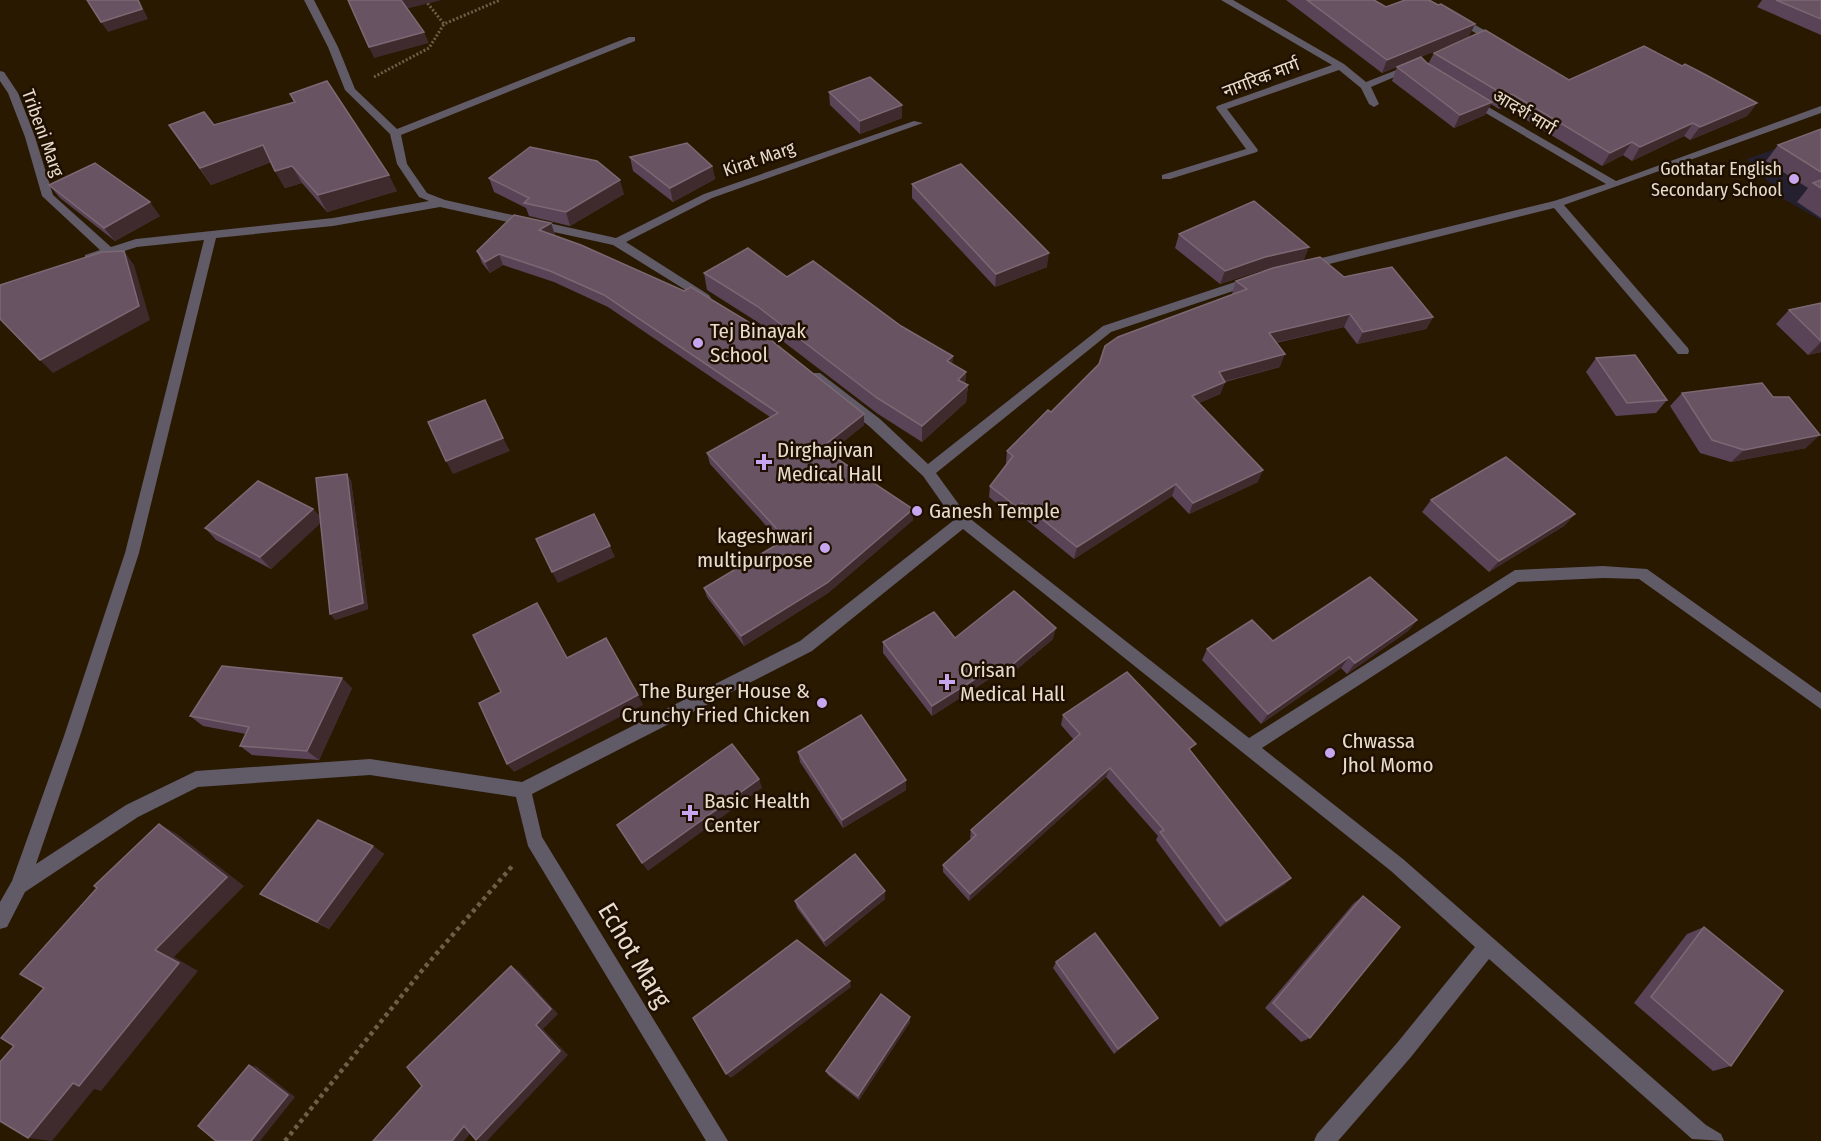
<svg xmlns="http://www.w3.org/2000/svg" width="1821" height="1141" font-family="'Fira Sans Condensed','Noto Sans Devanagari',sans-serif">
<style>
.education{fill:#242030}
.lines{fill:none;stroke-linecap:round;stroke-linejoin:round}
.path-far1{stroke:#6c5e49;stroke-width:3;stroke-dasharray:2 2;stroke-linecap:butt}
.path{stroke:#6c5e49;stroke-width:4.5;stroke-dasharray:4 4;stroke-linecap:butt}
.minor{fill:#615a67;fill-rule:evenodd}
.wall{fill:#594356}
.shaded-wall{fill:#3f2b2e}
.building{fill:#685363;stroke:#7c6873;stroke-width:1.5}
.poi-dot{fill:#c8a6ef;stroke:#1e0f00;stroke-width:2}
.labels{text-anchor:middle;stroke-width:5;stroke-linejoin:round;paint-order:stroke}
.far-street-label{font-size:18px;fill:#e7dccd;stroke:#1e0f00}
.far-poi-label{font-size:18px;fill:#e7dccd;stroke:#1e0f00;text-anchor:end}
.poi-label{font-size:21px;fill:#e7dccd;stroke:#1e0f00;text-anchor:start}
.near-street-label{font-size:26px;fill:#e7dccd;stroke:#1e0f00}
</style>
<rect width="100%" height="100%" fill="#281900"/>
<!-- education -->
<path class="education" d="M1820,133H1821V220L1785,200L1747,159Z"/>
<g class="lines">
<!-- path-far1 -->
<g class="path-far1">
<path d="M425,0L444,24"/>
<path d="M374,77L429,48L444,24L500,0"/>
</g>
<!-- path -->
<path class="path" d="M285,1141L424,968L514,864"/>
<!-- minor -->
<g class="minor">
<path d="M304,0H314L338,47L355,89L397,129L629,37H635V41L401,135L407,164L427,193L445,200L616,238L704,194L914,121L923,123L712,198L626,242L709,295L711,298L709,301L705,302L613,245L440,207L333,226L216,238L139,553L80,736L36,864L126,805L196,771L370,759L522,782L800,641L954,520L923,476L870,427L810,379L808,376L810,373H820L880,419L928,464L1103,326L1253,276L1259,280L1257,283L1111,332L936,473L968,517L1249,738L1515,570L1603,566L1647,569L1821,693V709L1639,579L1603,578L1518,582L1262,748L1403,859L1706,1125L1721,1134L1724,1141L1692,1139L1489,959L1411,1057L1338,1141H1314L1317,1134L1397,1043L1475,947L1391,871L963,529L812,651L532,794L542,837L728,1141H706L528,846L516,797L370,775L198,787L138,817L25,892L7,927L0,929V902L12,881L64,736L125,553L204,240L137,247L89,262L85,261V255L100,250L42,196L25,137L8,93L0,81V71L4,72L18,93L35,137L53,195L111,247L136,239L333,218L429,201L419,197L397,164L390,134L345,90L328,47Z"/>
<path d="M1221,0H1233L1344,64L1366,82L1409,65L1418,67L1371,87L1379,104L1374,107L1369,104L1361,88L1339,70L1227,109L1258,150L1257,152L1170,179H1162V175L1246,149L1216,108L1217,106L1332,65Z"/>
<path d="M1418,0H1430L1486,31L1489,36L1473,44H1467V40L1479,35Z"/>
<path d="M1471,97L1616,181L1821,106V113L1564,205L1688,348L1689,351L1688,354H1678L1554,208L1305,270L1301,269V263L1554,201L1606,184L1467,102L1466,100Z"/>
</g>
</g>
<!-- wall -->
<g class="wall">
<path d="M1286,0H1374L1386,7L1469,37L1382,73Z"/>
<path d="M1762,0H1821V35L1757,7Z"/>
<path d="M1434,53L1569,80L1682,66L1757,103L1747,116L1690,140L1684,136L1632,161L1623,155L1602,166L1505,107L1499,109L1491,104L1485,115L1454,128L1392,81L1397,67L1427,63L1428,64Z"/>
<path d="M829,92L902,118L860,134L830,105Z"/>
<path d="M290,94L397,191L327,212L302,183L285,188L275,171L271,162L211,185L169,125H214L294,102Z"/>
<path d="M1821,129V218L1797,202L1808,188L1766,161L1778,145Z"/>
<path d="M630,157L712,166L715,179L673,202L633,171Z"/>
<path d="M489,178L624,194L570,226L529,216L526,208L494,192Z"/>
<path d="M912,184L1047,267L995,287L912,198Z"/>
<path d="M49,185L160,216L115,241L60,198Z"/>
<path d="M551,223L555,235H554L864,414V425L829,453L913,520L828,593L744,646L707,597L704,588L781,542L710,464L707,453L770,417L608,307L554,282L503,265L490,273L482,263L477,251Z"/>
<path d="M1179,234L1304,260L1260,271L1220,284L1175,248Z"/>
<path d="M704,273L787,277L953,364L966,372L965,384L968,385L966,402L922,442L878,414L759,323L707,290Z"/>
<path d="M1344,277L1433,317L1426,329L1357,344L1344,327L1276,343L1280,367L1225,382L1220,394L1199,403L1258,482L1189,514L1172,496L1074,559L1020,515L1015,519L989,497L990,486L1007,464L1006,463L1007,451L1051,412L1233,294H1232L1236,281Z"/>
<path d="M1821,303V352L1808,355L1776,324L1789,310Z"/>
<path d="M1596,358L1667,400L1656,413L1616,416L1586,372Z"/>
<path d="M1682,393L1806,448L1731,462L1700,453L1670,406Z"/>
<path d="M347,474L351,481L368,609L335,620L320,523L271,569L216,540L205,528L313,509L320,517Z"/>
<path d="M1431,500L1575,514L1564,526L1489,572L1422,512Z"/>
<path d="M1417,620L1408,631L1347,674L1341,668L1261,724L1202,660L1207,649L1273,641Z"/>
<path d="M955,638L1053,639L1004,680L997,674L932,716L883,653V642Z"/>
<path d="M352,688L319,760L252,755L240,746L246,734L203,726L190,716Z"/>
<path d="M1063,715L1192,752L1291,878L1284,885L1220,927L1156,840L1158,836L1106,777L969,901L943,872V865L972,839L970,838L971,830L1074,740L1061,725Z"/>
<path d="M798,752L906,790L843,828L800,762Z"/>
<path d="M373,846L384,854L329,929L260,894Z"/>
<path d="M885,891V899L826,947L797,908L795,901Z"/>
<path d="M1363,896L1310,1038L1301,1042L1265,1008L1354,903Z"/>
<path d="M1704,927L1731,1066L1713,1071L1634,1003L1687,934Z"/>
<path d="M1056,962L1158,1018L1114,1054L1053,968Z"/>
<path d="M910,1017V1022L859,1100L828,1075L826,1071Z"/>
</g>
<!-- shaded-wall -->
<g class="shaded-wall">
<path d="M138,0H139L148,19L108,32L101,22Z"/>
<path d="M401,0H442L405,9Z"/>
<path d="M1475,24L1469,37L1382,73L1387,60Z"/>
<path d="M424,32L429,43L374,58L369,47Z"/>
<path d="M1512,94L1505,107L1499,109L1506,96Z"/>
<path d="M1492,102L1485,115L1454,128L1460,115Z"/>
<path d="M1757,103L1747,116L1690,140L1700,127Z"/>
<path d="M902,105V118L860,134V121Z"/>
<path d="M1693,123L1684,136L1632,161L1640,147Z"/>
<path d="M1632,142L1623,155L1602,166L1610,153Z"/>
<path d="M263,145L273,161L211,185L200,168Z"/>
<path d="M292,166L302,183L285,188L275,171Z"/>
<path d="M712,166L715,179L673,202L670,188Z"/>
<path d="M389,175L397,191L327,212L318,195Z"/>
<path d="M620,180L624,194L570,226L566,212Z"/>
<path d="M150,202L160,216L115,241L104,228Z"/>
<path d="M551,223L555,235L543,242L539,230Z"/>
<path d="M1309,247L1304,260L1260,271L1220,284L1225,271L1265,257Z"/>
<path d="M124,251L134,265L150,320L53,373L40,360Z"/>
<path d="M1049,253L1047,267L995,287L996,274Z"/>
<path d="M499,254L503,265L490,273L485,262Z"/>
<path d="M1350,314L1344,327L1264,345L1269,333Z"/>
<path d="M1433,317L1426,329L1357,344L1363,332Z"/>
<path d="M1821,342V352L1808,355Z"/>
<path d="M1285,354L1280,367L1214,384L1219,372Z"/>
<path d="M953,356L952,373L947,361Z"/>
<path d="M966,372L965,388L968,385L966,402L922,442V426L958,380Z"/>
<path d="M1225,382L1220,394L1188,408L1192,396Z"/>
<path d="M864,414V425L823,458L821,448Z"/>
<path d="M1820,435L1806,448L1731,462L1744,450Z"/>
<path d="M503,438L510,451L453,474L446,461Z"/>
<path d="M1263,470L1258,482L1189,514L1193,503Z"/>
<path d="M347,474L351,481L368,609L335,620L330,614Z"/>
<path d="M1176,484L1172,496L1074,559L1077,547Z"/>
<path d="M1022,503L1020,515L1015,519L1017,507Z"/>
<path d="M313,509L323,521L271,569L260,557Z"/>
<path d="M913,509V520L828,593L744,646L741,636Z"/>
<path d="M1575,514L1564,526L1489,572L1499,561Z"/>
<path d="M610,546L615,557L558,583L552,572Z"/>
<path d="M1417,620L1408,631L1347,674L1355,663Z"/>
<path d="M1056,628L1053,639L1004,680L1006,670Z"/>
<path d="M1349,657L1341,668L1261,724L1268,714Z"/>
<path d="M999,664L997,674L932,716V706Z"/>
<path d="M342,678L352,688L319,760L307,751Z"/>
<path d="M638,695L643,705L514,772L507,764Z"/>
<path d="M1110,768L1106,777L969,901L970,894Z"/>
<path d="M759,779L762,788L648,871L642,863Z"/>
<path d="M906,780V790L843,828L842,820Z"/>
<path d="M159,824L177,834L244,886L174,957L198,971L101,1091L94,1089L52,1141L28,1138L73,1083L155,950Z"/>
<path d="M373,846L384,854L329,929L317,922Z"/>
<path d="M1291,878L1284,885L1220,927L1226,921Z"/>
<path d="M885,891V899L826,947L824,941Z"/>
<path d="M511,966L519,971L558,1014L543,1029L568,1055L487,1141H480L476,1140L536,1025Z"/>
<path d="M850,981L851,987L731,1078L726,1074Z"/>
<path d="M910,1017V1022L859,1100L858,1096Z"/>
<path d="M1158,1018L1152,1023L1114,1054L1118,1049Z"/>
<path d="M249,1065L257,1067L295,1097L260,1141H251Z"/>
<path d="M464,1126L474,1129L464,1141H452Z"/>
</g>
<!-- building -->
<g class="building">
<path d="M87,0H138L142,9L101,22Z"/>
<path d="M348,0H401L424,32L369,47Z"/>
<path d="M1307,0H1374L1386,7L1405,0H1429L1438,5L1441,4L1475,24L1387,60Z"/>
<path d="M1776,0H1821V19Z"/>
<path d="M1485,30L1569,80L1644,46L1682,66L1685,64L1708,76L1757,103L1700,127L1693,123L1640,147L1632,142L1610,153L1512,94L1506,96L1434,53Z"/>
<path d="M1421,57L1427,63L1492,102L1460,115L1397,67Z"/>
<path d="M870,77L902,105L860,121L829,92Z"/>
<path d="M327,81L389,175L318,195L292,166L275,171L263,145L200,168L169,125L204,112L214,125L295,102L290,94Z"/>
<path d="M1821,129V172L1778,145Z"/>
<path d="M687,143L712,166L670,188L630,157Z"/>
<path d="M530,147L597,161L620,180L566,212L524,203L529,198L489,178Z"/>
<path d="M95,163L150,202L104,228L49,185Z"/>
<path d="M961,164L1049,253L996,274L912,184Z"/>
<path d="M1821,180V188L1813,183Z"/>
<path d="M1254,201L1309,247L1265,257L1225,271L1179,234Z"/>
<path d="M514,215L551,223L539,230L581,245L684,291L691,287L747,321L864,414L821,448L913,509L827,583L741,636L704,588L786,539L707,453L778,413L604,295L550,271L499,254L485,262L477,251Z"/>
<path d="M748,248L787,277L813,261L901,326L953,356L947,361L966,372L958,380L968,385L922,426L877,398L757,306L704,273Z"/>
<path d="M124,251L139,306L40,360L0,319V285L102,252Z"/>
<path d="M1320,257L1344,277L1392,267L1433,317L1363,332L1350,314L1269,333L1285,354L1219,372L1225,382L1192,396L1263,470L1193,503L1176,484L1077,547L1022,503L1017,507L990,486L1013,456L1007,451L1048,410L1051,412L1099,364L1105,346L1118,337L1247,289L1236,281L1273,268Z"/>
<path d="M1821,303V341L1789,310Z"/>
<path d="M1635,355L1667,400L1627,403L1596,358Z"/>
<path d="M1762,383L1773,397H1789L1820,435L1744,450L1712,440L1682,393Z"/>
<path d="M485,400L503,438L446,461L428,422Z"/>
<path d="M1506,457L1575,514L1499,561L1431,500Z"/>
<path d="M347,474L363,603L330,614L316,478Z"/>
<path d="M258,481L313,509L260,557L205,528Z"/>
<path d="M594,514L610,546L552,572L536,539Z"/>
<path d="M1370,577L1417,620L1355,663L1349,657L1268,714L1207,649L1252,620L1273,641Z"/>
<path d="M1014,591L1056,628L1006,670L999,664L932,706L883,642L934,612L955,638Z"/>
<path d="M537,603L567,658L606,638L638,695L507,764L479,703L501,692L473,635Z"/>
<path d="M222,666L342,678L307,751L240,746L249,727L190,716Z"/>
<path d="M1127,672L1196,744L1189,749L1291,878L1226,921L1160,832L1164,830L1110,768L970,894L943,865L976,835L971,830L1080,734L1063,715Z"/>
<path d="M861,715L906,780L842,820L798,752Z"/>
<path d="M732,744L759,779L642,863L617,825Z"/>
<path d="M318,820L373,846L317,922L260,894Z"/>
<path d="M159,824L227,877L155,950L179,963L79,1086L73,1083L28,1138L0,1121V1062L14,1046L1,1038L44,988L20,974L97,888L94,886Z"/>
<path d="M855,854L885,891L824,941L795,901Z"/>
<path d="M1363,896L1400,927L1310,1038L1273,1003Z"/>
<path d="M1704,927L1783,991L1731,1066L1651,997Z"/>
<path d="M1095,933L1158,1018L1118,1049L1056,962Z"/>
<path d="M797,940L850,981L726,1074L693,1018Z"/>
<path d="M511,966L551,1009L536,1025L560,1051L476,1140L464,1126L452,1141H373L422,1086L407,1067Z"/>
<path d="M881,994L910,1017L858,1096L826,1071Z"/>
<path d="M249,1065L288,1095L251,1141H216L198,1126Z"/>
</g>
<!-- markers -->
<g class="poi-dot">
<circle cx="1794" cy="179" r="6"/>
<circle cx="698" cy="343" r="6"/>
<path d="M761 453h6v6h6v6h-6v6h-6v-6h-6v-6h6z"/>
<circle cx="917" cy="511" r="6"/>
<circle cx="825" cy="548" r="6"/>
<path d="M944 673h6v6h6v6h-6v6h-6v-6h-6v-6h6z"/>
<circle cx="822" cy="703" r="6"/>
<circle cx="1330" cy="753" r="6"/>
<path d="M687 804h6v6h6v6h-6v6h-6v-6h-6v-6h6z"/>
</g>
<g class="labels">
<!-- far-street labels -->
<g class="far-street-label">
<text transform="translate(1261 78) rotate(-21)" y="6">नागरिक मार्ग</text>
<text transform="translate(1524 112) rotate(31)" y="6">आदर्श मार्ग</text>
<text transform="translate(43 133) rotate(70)" y="6">Tribeni Marg</text>
<text transform="translate(759 159) rotate(-19)" y="6">Kirat Marg</text>
</g>
<!-- far-poi labels -->
<g class="far-poi-label">
<text x="1782" y="175">Gothatar English<tspan x="1782" dy="21">Secondary School</tspan></text>
</g>
<!-- poi labels -->
<g class="poi-label">
<text x="710" y="338">Tej Binayak<tspan x="710" dy="24">School</tspan></text>
<text x="777" y="457">Dirghajivan<tspan x="777" dy="24">Medical Hall</tspan></text>
<text x="929" y="518">Ganesh Temple</text>
<text x="813" y="543" text-anchor="end">kageshwari<tspan x="813" dy="24">multipurpose</tspan></text>
<text x="960" y="677">Orisan<tspan x="960" dy="24">Medical Hall</tspan></text>
<text x="810" y="698" text-anchor="end">The Burger House &amp;<tspan x="810" dy="24">Crunchy Fried Chicken</tspan></text>
<text x="1342" y="748">Chwassa<tspan x="1342" dy="24">Jhol Momo</tspan></text>
<text x="704" y="808">Basic Health<tspan x="704" dy="24">Center</tspan></text>
</g>
<!-- near-street labels -->
<g class="near-street-label">
<text transform="translate(635 955) rotate(59)" y="9">Echot Marg</text>
</g>
</g>
</svg>
